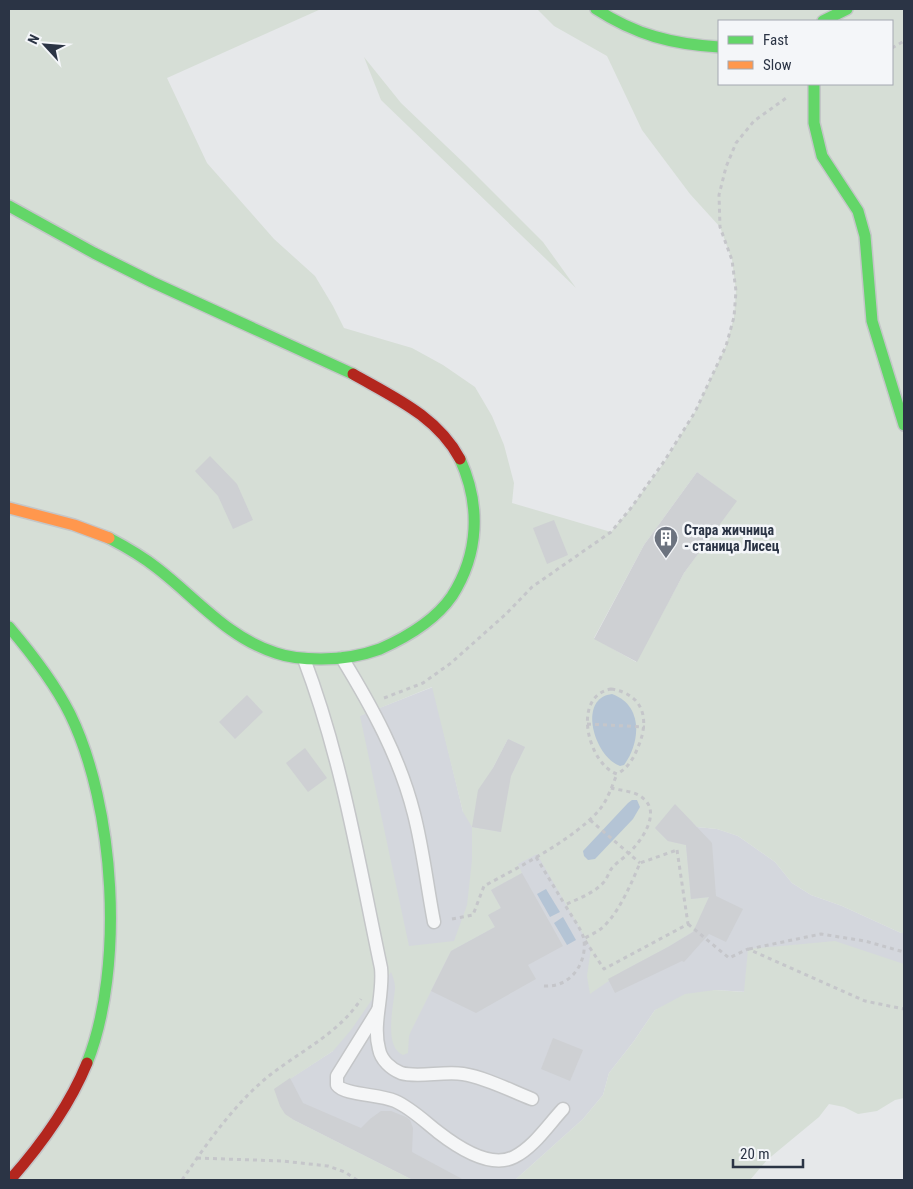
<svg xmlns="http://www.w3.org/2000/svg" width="913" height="1189" font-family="'Roboto Condensed',sans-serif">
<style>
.built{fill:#d4d7dd}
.green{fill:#d6ded6;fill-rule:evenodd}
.water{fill:#b4c4d5}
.building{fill:#ced0d3}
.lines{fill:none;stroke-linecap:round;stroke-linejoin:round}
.lane-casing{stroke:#c4c6c8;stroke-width:15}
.fast-casing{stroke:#c4c6c8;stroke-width:14}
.slow-casing{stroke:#c4c6c8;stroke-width:14}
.jam-casing{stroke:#c4c6c8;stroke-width:14}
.path{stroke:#c5c6ca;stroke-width:3;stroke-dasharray:4 4;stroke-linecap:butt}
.lane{stroke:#f5f6f7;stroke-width:12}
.fast{stroke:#63d668;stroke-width:11}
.slow{stroke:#ff974d;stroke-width:11}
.jam{stroke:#b3261e;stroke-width:11}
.labels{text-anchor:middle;stroke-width:5;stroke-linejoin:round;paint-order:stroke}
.poi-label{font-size:14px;font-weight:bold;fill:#2b3445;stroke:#f4f6f9;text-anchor:start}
</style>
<rect width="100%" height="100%" fill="#e6e8ea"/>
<!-- built -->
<path class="built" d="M557,656L697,827L717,829L738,836L775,862L792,883L811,895L842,906L901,933H904V1034L796,995L715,990L655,1010L634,1041L609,1073L603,1095L583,1119L515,1180H413L294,1120L285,1114L280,1106L274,1089L333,1051L341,723L433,687L463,812L493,768L508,739Z"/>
<!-- green -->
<g class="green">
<path d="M9,9H321L167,78L207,163L274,239L315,276L333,306L344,328L412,348L443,365L475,387L492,416L504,445L514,483L512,503L611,532L631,508L665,461L695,412L726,346L734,317L736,291L732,260L720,227L690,194L642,130L607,56L554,26L537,9H904V933H901L842,906L811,895L792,883L775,862L738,836L717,829L697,827L675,805L655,828L668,841L686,845L691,899L709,897L694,931L668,947L623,971L590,994L587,976L591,948L537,854L518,864L522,873L491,890L501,908L489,915L495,927L451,951L411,1031L409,1036L408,1053L403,1055C383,1047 394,1005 395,988C395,982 393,977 391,972L351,1030L333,1051L275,1089C279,1103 282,1111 294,1120L413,1180H9ZM719,21H892V84H719ZM697,472L736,501L684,573L636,662L594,638L644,545ZM432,687L463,812L472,827V860L467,905L454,941L409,946L360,716ZM508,739L525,747L502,794L501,832L472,827L493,768Z"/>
<path d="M364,57L401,103L467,166L543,242L576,288L381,100Z"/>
<path d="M835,941L904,964V1098L895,1100L877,1111L858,1114L844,1107L829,1104L819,1117L767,1160L750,1180H515L583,1119L603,1095L609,1073L634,1041L655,1010L685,994L715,990L744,992L748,949Z"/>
</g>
<!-- water -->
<g class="water">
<path d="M612,694C643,705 641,742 624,765L620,766C594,757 577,698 612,694Z"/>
<path d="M632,800H637L640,807L633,819L595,859L588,860L584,856L583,851L628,803Z"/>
<path d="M546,889L560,912L550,917L537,894Z"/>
<path d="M563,917L576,940L567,945L554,923Z"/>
</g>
<!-- building -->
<g class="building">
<path d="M210,456L237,484L253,520L233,529L218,496L195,471Z"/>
<path d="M697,472L737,501L684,573L637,662L594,639L644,545Z"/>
<path d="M554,520L568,555L547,564L533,528Z"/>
<path d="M247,695L263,712L235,739L219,722Z"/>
<path d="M508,739L525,747L511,776L501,832L472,827L478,790L493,768Z"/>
<path d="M305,748L327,778L308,792L286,763Z"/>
<path d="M675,804L712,843L716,896L743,909L726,942L709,934L684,962L682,961L615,993L608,979L668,947L693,932L709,897L691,899L686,845L668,841L655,828Z"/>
<path d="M522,873L563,946L528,965L536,979L476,1013L431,991L451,951L495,927L488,915L501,908L491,890Z"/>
<path d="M553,1038L583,1050L570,1081L541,1069Z"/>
<path d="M290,1078L303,1103L361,1128L370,1119L381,1111H391L406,1117L410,1120L413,1128L412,1152L464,1180H413L294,1120L285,1114L280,1106L274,1089Z"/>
</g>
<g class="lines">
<defs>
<g id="lane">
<path d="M342,658C372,707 400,758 414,814C423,849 427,886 434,922"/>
<path d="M304,659C342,759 359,864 381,968C384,995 372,1023 379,1049C381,1060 391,1069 401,1073C417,1078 444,1071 463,1074C487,1078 509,1090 532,1099"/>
<path d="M378,1010L337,1076V1085C344,1095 379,1094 395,1101C411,1108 424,1121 438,1132C456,1146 490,1169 514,1157C534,1147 548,1125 563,1109"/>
</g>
<g id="fast">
<path d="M596,9C636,35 672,44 719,47"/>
<path d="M823,21L847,9"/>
<path d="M814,84V123L822,156L858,211L865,236L872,321L904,425"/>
<path d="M9,206L94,253L152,282L353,374"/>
<path d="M109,538C126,547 142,556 157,568C196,598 228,638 276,653C290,658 306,659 321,659C341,659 361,656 380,649C407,637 435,621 452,596C479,554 481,505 460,459"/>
<path d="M9,627C32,654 54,682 70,714C115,806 125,967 87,1063"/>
</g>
<path id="slow" d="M9,508L74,525L109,538"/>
<g id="jam">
<path d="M353,374C393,397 437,416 460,459"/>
<path d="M10,1180C41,1145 69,1107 87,1063"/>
</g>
</defs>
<!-- lane casing -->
<use href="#lane" class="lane-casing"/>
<!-- fast casing -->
<use href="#fast" class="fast-casing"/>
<!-- slow casing -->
<use href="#slow" class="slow-casing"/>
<!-- jam casing -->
<use href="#jam" class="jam-casing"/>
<!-- path -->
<g class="path">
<path d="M892,48L904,41"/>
<path d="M611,689C644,694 650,720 638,747C634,758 627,769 617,774C588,764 571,696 611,689Z"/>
<path d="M384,698L423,683L451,663L506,614L532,587L611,532L631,508L665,460L695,412L726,346L734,317L736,291L732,260L720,227L719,195L726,167L736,143L754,121L789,96"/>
<path d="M587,724L645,727"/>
<path d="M590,820L640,863"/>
<path d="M677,850L688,924L604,969L584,939C588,936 593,934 598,931C617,918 631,884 640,863Z"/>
<path d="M536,857L565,905"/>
<path d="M452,919L473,915L484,886C519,867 575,839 600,809C608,799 612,786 617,774"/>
<path d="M688,924L729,958L748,949L865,1001L904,1009"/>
<path d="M749,949L821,934L865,941L904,952"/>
<path d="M544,986C569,988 587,965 584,940C583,931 570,914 565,905C577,899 592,894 602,884C607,880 608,873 612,868C617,862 624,858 629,853C641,841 661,814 644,799C636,791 622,791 611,788"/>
<path d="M197,1158L282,1161L328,1166L345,1172L357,1180"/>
<path d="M182,1180C208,1142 234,1104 270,1075C301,1051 339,1033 361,999"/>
</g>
<!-- lane -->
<use href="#lane" class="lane"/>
<!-- fast -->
<use href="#fast" class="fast"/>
<!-- slow -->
<use href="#slow" class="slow"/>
<!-- jam -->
<use href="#jam" class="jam"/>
</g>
<!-- icons -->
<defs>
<symbol id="building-pin" viewBox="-11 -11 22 30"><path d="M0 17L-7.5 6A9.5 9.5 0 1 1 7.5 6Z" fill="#6c737f" stroke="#f4f6f9"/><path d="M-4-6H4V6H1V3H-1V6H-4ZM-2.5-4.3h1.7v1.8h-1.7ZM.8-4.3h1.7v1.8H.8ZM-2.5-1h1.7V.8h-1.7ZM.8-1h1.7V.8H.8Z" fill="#fff"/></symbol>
</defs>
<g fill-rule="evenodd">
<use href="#building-pin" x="652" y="524" width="28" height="38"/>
</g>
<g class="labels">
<!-- poi labels -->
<g class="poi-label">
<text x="684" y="535">Стара жичница<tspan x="684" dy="16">- станица Лисец</tspan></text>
</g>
</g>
<!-- border -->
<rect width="913" height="1189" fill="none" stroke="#2b3445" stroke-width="20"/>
<!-- legend -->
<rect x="718" y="20" width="175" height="65" fill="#f4f6f9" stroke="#a4a8b1"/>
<rect x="728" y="36" width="25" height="8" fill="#63d668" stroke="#a4a8b1"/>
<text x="763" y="45" font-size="15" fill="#2b3445">Fast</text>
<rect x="728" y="61" width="25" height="8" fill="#ff974d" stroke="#a4a8b1"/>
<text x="763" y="70" font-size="15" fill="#2b3445">Slow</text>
<!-- north arrow -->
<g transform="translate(45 45) rotate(296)" stroke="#f4f6f9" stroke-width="4" paint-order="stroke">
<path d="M0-4L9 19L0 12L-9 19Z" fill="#2b3445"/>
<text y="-8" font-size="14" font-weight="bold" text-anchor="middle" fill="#2b3445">N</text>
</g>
<!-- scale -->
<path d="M733 1159v8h70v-8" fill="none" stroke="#2b3445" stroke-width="2.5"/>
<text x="740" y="1159" font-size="15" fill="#2b3445" stroke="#f4f6f9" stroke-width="4" paint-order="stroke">20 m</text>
</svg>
